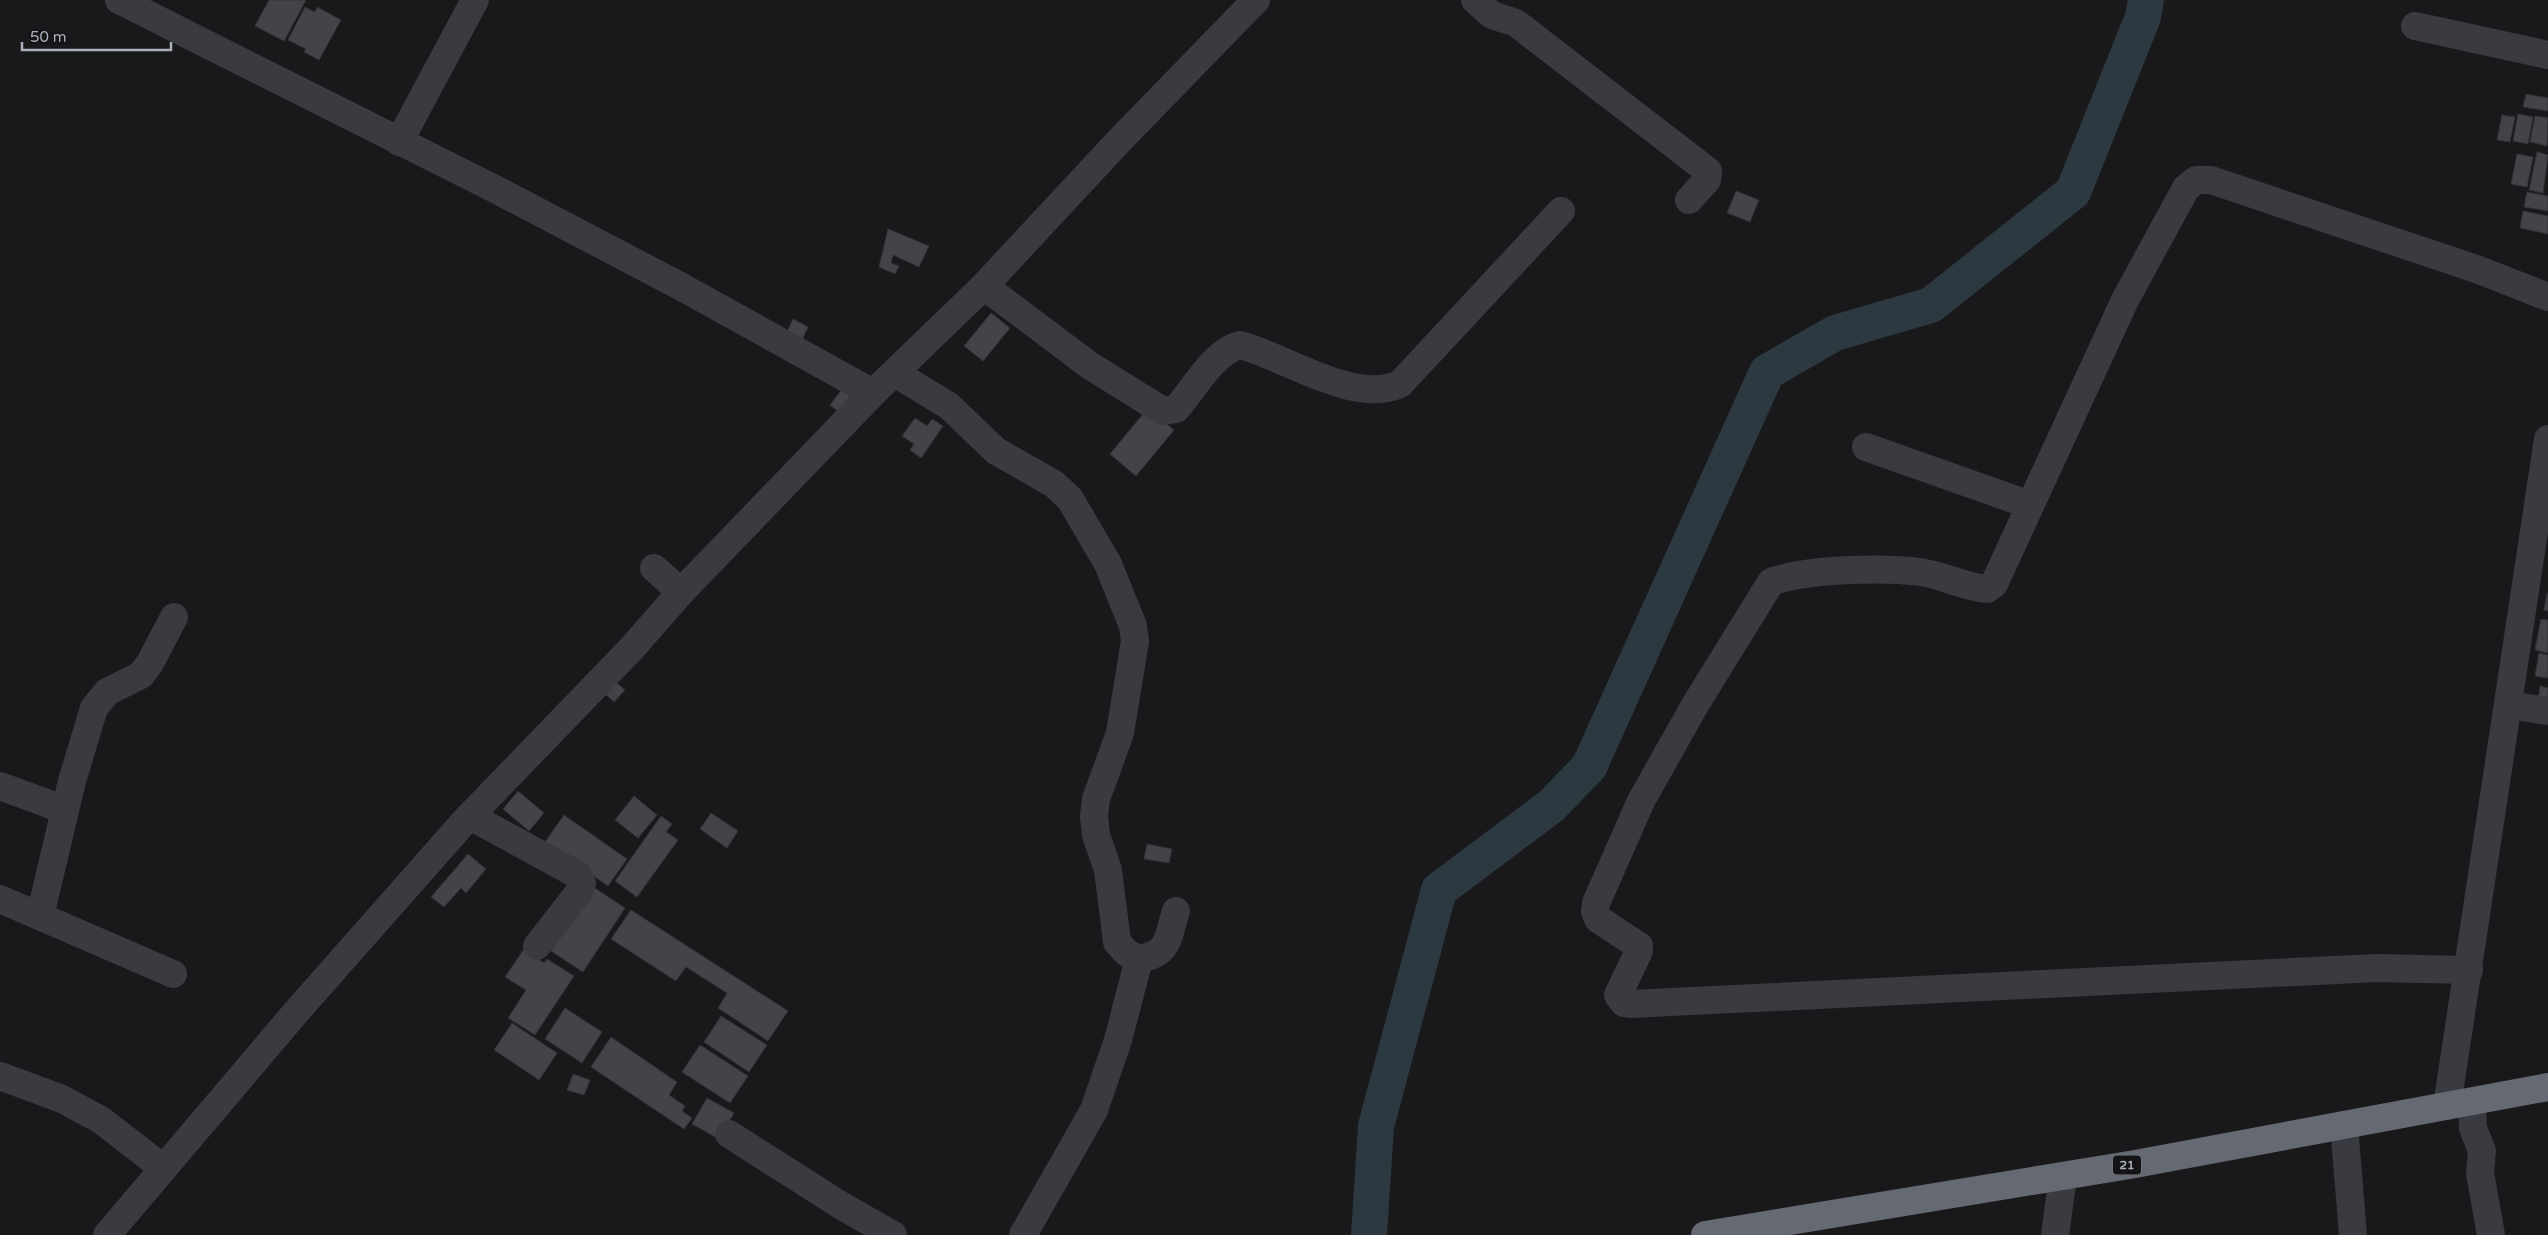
<svg xmlns="http://www.w3.org/2000/svg" width="2548" height="1235" font-family="'Varela Round',sans-serif">
<style>
.lines{fill:none;stroke-linecap:round;stroke-linejoin:round}
.river{stroke:#2d3941;stroke-width:36}
.building{fill:#434448;stroke:#323337}
.minor{stroke:#393b41;stroke-width:28}
.highway{stroke:#656972;stroke-width:28}
.labels{text-anchor:middle;stroke-width:4.5;stroke-linejoin:round;paint-order:stroke}
.shield{fill:#141416;stroke:#7d818a;stroke-width:1}
.shield-label{font-size:12px;font-weight:bold;fill:#aab0bc}
</style>
<rect width="100%" height="100%" fill="#19191b"/>
<g class="lines">
<!-- river -->
<path class="river" d="M1369,1235L1376,1126L1439,890L1551,806L1589,767L1767,372L1835,333L1931,305L2073,192L2143,17L2146,0"/>
</g>
<!-- building -->
<g class="building">
<path d="M269,0H306L284,41L255,26Z"/>
<path d="M305,7L315,12L317,7L341,20L319,60L304,52L306,49L288,40Z"/>
<path d="M2526,94L2548,98V111L2523,107Z"/>
<path d="M2518,114L2533,117L2528,144L2513,141Z"/>
<path d="M2502,115L2515,117L2510,142L2497,140Z"/>
<path d="M2535,116L2548,118L2547,146L2530,142Z"/>
<path d="M2537,152L2548,155L2543,193L2529,190Z"/>
<path d="M2517,154L2533,157L2527,187L2511,184Z"/>
<path d="M1736,191L1759,200L1750,222L1727,213Z"/>
<path d="M2527,192L2548,196V211L2524,207Z"/>
<path d="M2523,211L2548,216V234L2520,228Z"/>
<path d="M888,229L929,246L919,267L893,255L891,263L899,266L895,274L879,267Z"/>
<path d="M991,313L1010,328L983,361L964,346Z"/>
<path d="M793,319L808,327L802,340L787,332Z"/>
<path d="M843,388L856,398L843,415L830,405Z"/>
<path d="M1148,408L1174,430L1136,476L1110,454Z"/>
<path d="M915,418L927,426L932,419L943,426L921,458L910,450L914,444L902,436Z"/>
<path d="M2547,593H2548V611L2544,610Z"/>
<path d="M2541,619L2548,620V653L2535,650Z"/>
<path d="M2539,653L2548,655V678L2535,676Z"/>
<path d="M612,679L625,690L614,702L602,691Z"/>
<path d="M2540,686L2548,688V703L2538,701Z"/>
<path d="M518,791L544,813L529,831L503,809Z"/>
<path d="M634,796L657,815L638,838L615,820Z"/>
<path d="M711,813L738,831L727,848L700,829Z"/>
<path d="M564,815L627,859L608,886L545,842Z"/>
<path d="M661,816L672,824L666,832L678,840L637,897L615,881Z"/>
<path d="M1147,844L1172,849L1169,863L1144,859Z"/>
<path d="M468,854L486,869L466,893L461,888L444,907L431,897Z"/>
<path d="M593,887L625,908L583,972L551,951Z"/>
<path d="M631,910L788,1011L768,1041L718,1008L727,993L686,967L676,981L611,939Z"/>
<path d="M524,949L544,963L547,959L574,976L535,1035L508,1018L526,990L505,977Z"/>
<path d="M565,1008L602,1032L582,1063L545,1039Z"/>
<path d="M721,1016L767,1045L749,1072L704,1042Z"/>
<path d="M512,1023L557,1053L539,1080L494,1050Z"/>
<path d="M611,1037L677,1082L669,1095L685,1106L682,1111L692,1118L684,1129L591,1067Z"/>
<path d="M700,1045L748,1076L730,1103L682,1072Z"/>
<path d="M573,1074L590,1080L584,1095L567,1090Z"/>
<path d="M707,1098L734,1113L719,1139L692,1124Z"/>
</g>
<g class="lines">
<!-- minor -->
<g class="minor">
<path d="M119,0L497,190L680,286L873,393"/>
<path d="M1475,0L1492,15L1516,23L1708,171L1707,180L1689,200"/>
<path d="M2415,26L2548,55"/>
<path d="M399,142L475,0"/>
<path d="M984,286L1089,365L1163,411L1176,409C1195,388 1212,353 1240,345C1286,357 1354,405 1400,384L1561,211"/>
<path d="M895,373L949,406L996,451L1054,484L1070,499L1108,564L1133,626L1135,641L1120,733L1096,799L1094,816L1096,835L1108,870L1117,942L1127,953L1139,959"/>
<path d="M1866,447L2030,505"/>
<path d="M654,568L681,592"/>
<path d="M2508,705L2548,711"/>
<path d="M0,786L65,810"/>
<path d="M470,816L578,875L582,883L579,892L537,946"/>
<path d="M0,899L173,974"/>
<path d="M40,916L72,781L94,708L107,692L141,675L150,663L174,617"/>
<path d="M2469,970L2377,968L1630,1004L1624,1003L1618,995L1639,951V946L1598,919L1595,912L1596,903L1641,801L1695,705L1771,582C1806,569 1883,567 1920,572C1943,575 1964,587 1987,589L1994,584L2125,300L2186,188L2196,180H2211L2479,270L2548,297"/>
<path d="M0,1076L62,1099L101,1120L163,1168"/>
<path d="M2472,1102L2473,1128L2482,1151L2480,1173L2491,1235"/>
<path d="M2447,1106L2548,439"/>
<path d="M2344,1125L2353,1235"/>
<path d="M729,1134L842,1206L893,1235"/>
<path d="M107,1235L297,1011L463,823L632,648L681,592L873,393L984,286L1118,142L1256,0"/>
<path d="M1023,1235L1094,1110L1118,1040L1139,959C1171,953 1167,938 1176,911"/>
<path d="M2055,1235L2063,1176"/>
</g>
<!-- highway -->
<path class="highway" d="M1705,1235L2135,1164L2548,1087"/>
</g>
<g class="labels">
<!-- shield labels -->
<rect class="shield" x="2113" y="1155.5" width="28" height="19" rx="4"/>
<g class="shield-label">
<text x="2127" y="1169">21</text>
</g>
</g>
<!-- scale -->
<path d="M22 42v8h149v-8" fill="none" stroke="#aab0bc" stroke-width="2.5"/>
<text x="30" y="42" font-size="15" fill="#aab0bc" stroke="#141416" stroke-width="4" paint-order="stroke">50 m</text>
</svg>
